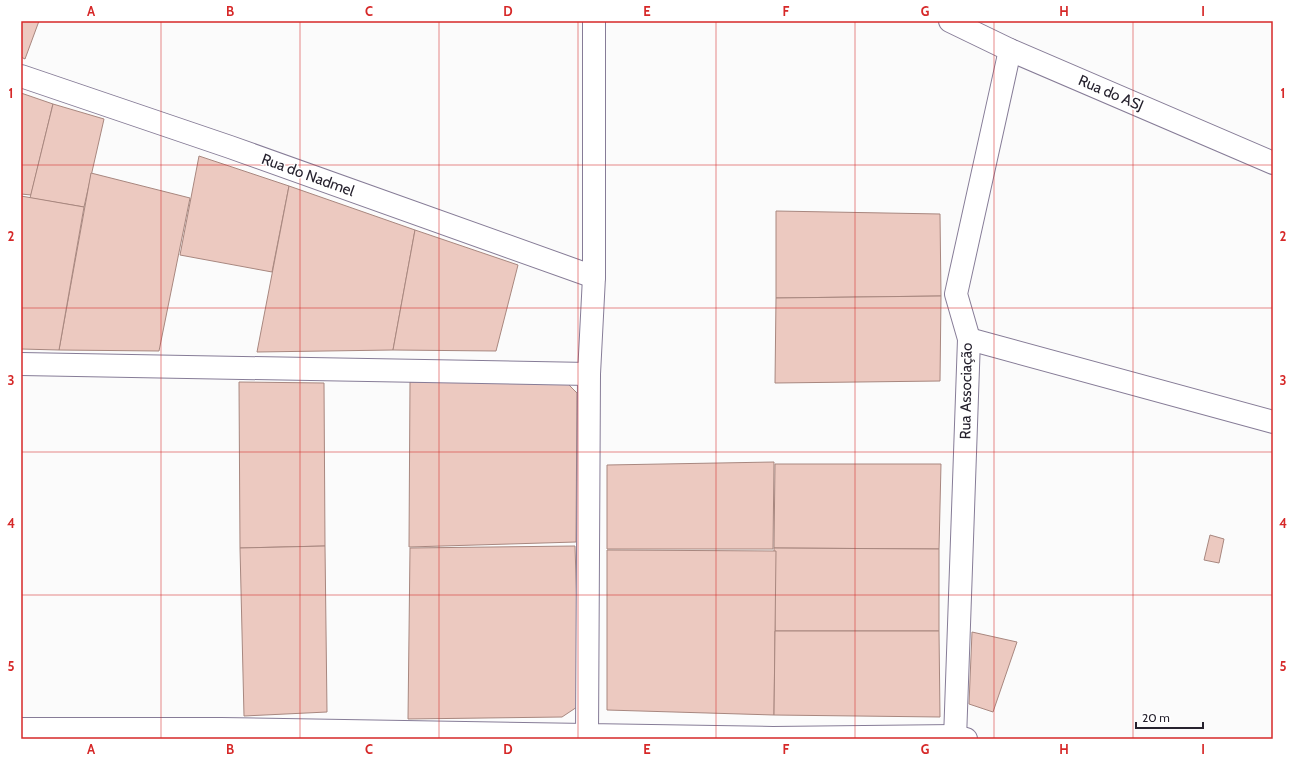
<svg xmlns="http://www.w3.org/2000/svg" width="1294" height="760" font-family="Cabin,sans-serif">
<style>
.building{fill:#ecc9c0;stroke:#a8877f}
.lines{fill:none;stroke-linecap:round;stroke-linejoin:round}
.minor-casing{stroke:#867c97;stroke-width:24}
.minor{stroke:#fff;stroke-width:22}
.grid{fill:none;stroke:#d62828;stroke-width:1;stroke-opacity:0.55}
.labels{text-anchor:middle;stroke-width:3;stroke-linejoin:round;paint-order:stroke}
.street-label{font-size:15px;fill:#26222e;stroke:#fff}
.neatline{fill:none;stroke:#d62828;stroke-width:1.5}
.grid-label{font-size:13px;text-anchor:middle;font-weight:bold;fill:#d62828}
</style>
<rect width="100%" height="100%" fill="#fbfbfb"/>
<!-- building -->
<g class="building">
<path d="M21,21H39L25,59L21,57Z"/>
<path d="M21,93L53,104L31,195L21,194Z"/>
<path d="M53,104L104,119L84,207L30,198Z"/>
<path d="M199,156L289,186L272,272L180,255Z"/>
<path d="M91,173L190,198L159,351L59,350Z"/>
<path d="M289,186L415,230L393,350L257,352Z"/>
<path d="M21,196L84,207L59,350L21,349Z"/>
<path d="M776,211L940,214L941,296L776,298Z"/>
<path d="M415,230L518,265L496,351L393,350Z"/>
<path d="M941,296L940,381L775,383L776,298Z"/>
<path d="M564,380L577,393L576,542L409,547L410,382Z"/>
<path d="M239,382L324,383L325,546L240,548Z"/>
<path d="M774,462L773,549H607V465Z"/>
<path d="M775,464H941L939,549L774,548Z"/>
<path d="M1210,535L1224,539L1219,563L1204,560Z"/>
<path d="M325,546L327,712L244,716L240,548Z"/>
<path d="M575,546L580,705L562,717L408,719L410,548Z"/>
<path d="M774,548L939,549V631H775Z"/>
<path d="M607,550L776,551L774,715L607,710Z"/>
<path d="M775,631H939L940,717L774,715Z"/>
<path d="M972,632L1017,642L993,712L969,704Z"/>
</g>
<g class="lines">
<defs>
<g id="minor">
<path d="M594,21V277L589,374L587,735L773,738L955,736L966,739"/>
<path d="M950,21L1010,50L1273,163"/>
<path d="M21,76L230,147L594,277"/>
<path d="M969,339L1273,422"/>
<path d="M21,364L589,374"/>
<path d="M21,729H221L587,735V739"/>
<path d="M955,739L969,339L956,294L1010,50"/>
</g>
</defs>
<!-- minor casing -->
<use href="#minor" class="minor-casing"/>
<!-- minor -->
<use href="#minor" class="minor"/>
</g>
<!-- grid -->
<path class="grid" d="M161,21V739M300,21V739M439,21V739M578,21V739M716,21V739M855,21V739M994,21V739M1133,21V739M21,165H1273M21,308H1273M21,452H1273M21,595H1273"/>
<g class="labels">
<!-- street labels -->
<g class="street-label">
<text transform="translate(1111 93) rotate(23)" y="5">Rua do ASJ</text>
<text transform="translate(308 175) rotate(20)" y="5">Rua do Nadmel</text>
<text transform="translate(966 391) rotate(-89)" y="5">Rua Associação</text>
</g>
</g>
<!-- border -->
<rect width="1294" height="760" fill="none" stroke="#ffffff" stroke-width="44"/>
<!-- scale -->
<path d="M1136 722v6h67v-6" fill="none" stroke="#26222e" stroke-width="2"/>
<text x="1142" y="722" font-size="12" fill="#26222e" stroke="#ffffff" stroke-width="3" paint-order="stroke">20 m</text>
<rect x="22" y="22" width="1250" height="716" class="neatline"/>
<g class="grid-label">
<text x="91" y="16">A</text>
<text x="230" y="16">B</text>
<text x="369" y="16">C</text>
<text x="508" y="16">D</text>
<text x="647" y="16">E</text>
<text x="786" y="16">F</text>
<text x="925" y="16">G</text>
<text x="1064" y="16">H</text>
<text x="1203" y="16">I</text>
<text x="11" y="98">1</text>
<text x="1283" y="98">1</text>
<text x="11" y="241">2</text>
<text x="1283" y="241">2</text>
<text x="11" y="385">3</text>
<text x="1283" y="385">3</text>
<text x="11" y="528">4</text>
<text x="1283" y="528">4</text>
<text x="11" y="671">5</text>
<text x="1283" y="671">5</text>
<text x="91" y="754">A</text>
<text x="230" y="754">B</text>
<text x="369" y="754">C</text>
<text x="508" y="754">D</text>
<text x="647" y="754">E</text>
<text x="786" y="754">F</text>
<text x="925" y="754">G</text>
<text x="1064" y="754">H</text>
<text x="1203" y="754">I</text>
</g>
</svg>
